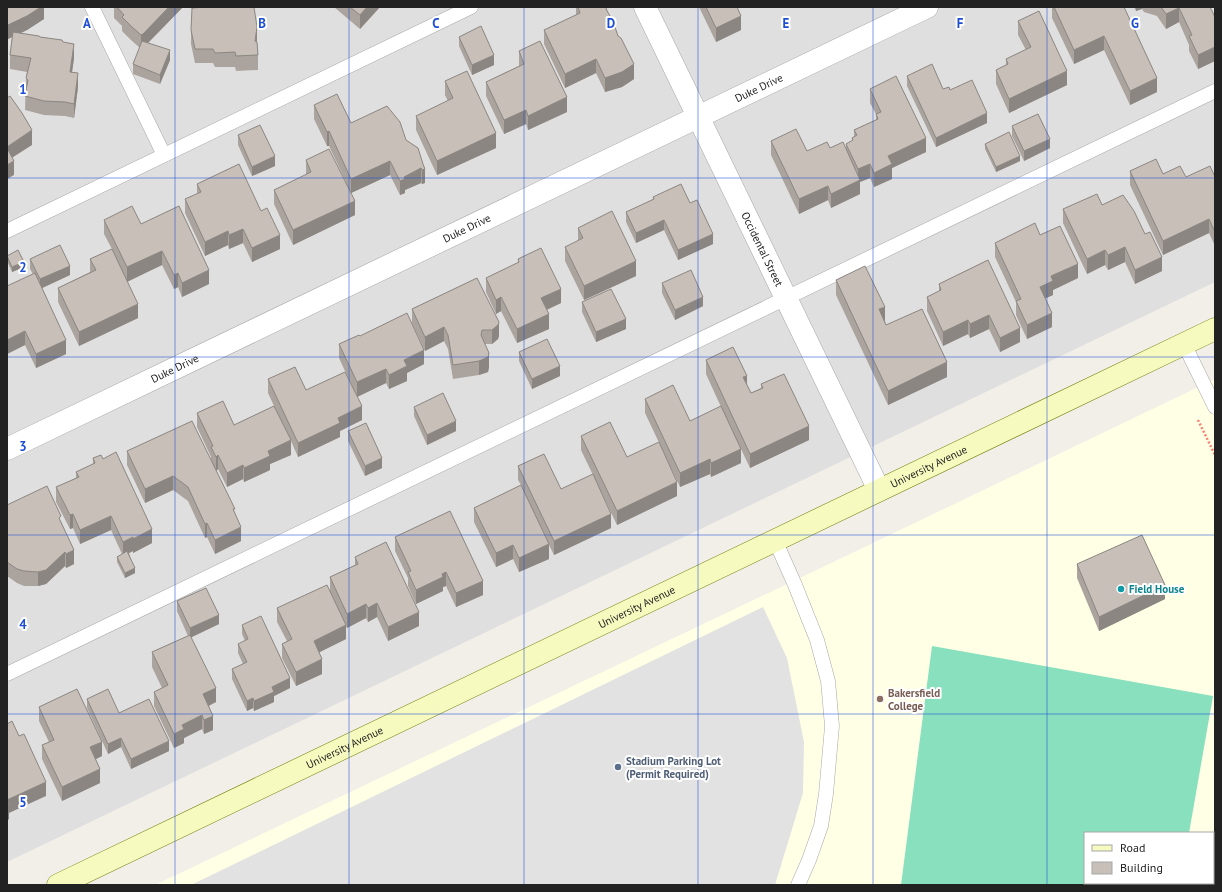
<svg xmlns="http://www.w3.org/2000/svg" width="1222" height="892" font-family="'PT Sans',sans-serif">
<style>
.residential{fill:#e0dfdf}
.education{fill:#ffffe5;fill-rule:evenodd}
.pitch{fill:#88e0be}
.parking{fill:#e2e2e2}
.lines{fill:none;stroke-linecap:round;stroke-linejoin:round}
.lane-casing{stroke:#a9a9a9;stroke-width:15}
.street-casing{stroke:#a9a9a9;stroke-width:23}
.secondary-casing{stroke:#707d05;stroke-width:23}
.path{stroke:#fa8072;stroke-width:2.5;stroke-dasharray:2 2;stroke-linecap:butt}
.lane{stroke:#fff;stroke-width:14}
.street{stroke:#fff;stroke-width:22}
.secondary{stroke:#f7fabf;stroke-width:22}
.wall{fill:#aba49e}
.shaded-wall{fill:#8b8681}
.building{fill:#c7bfb8;stroke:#8b8681}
.grid{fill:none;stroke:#1d4ed8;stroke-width:1;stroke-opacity:0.55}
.culture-dot{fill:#0f9aa8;stroke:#fff;stroke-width:1.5}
.education-dot{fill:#8d6e63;stroke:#fff;stroke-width:1.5}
.service-dot{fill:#5c6f8a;stroke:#fff;stroke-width:1.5}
.labels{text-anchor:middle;stroke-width:4;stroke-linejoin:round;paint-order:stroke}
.street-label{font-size:11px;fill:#222;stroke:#fff}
.culture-label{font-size:11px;font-weight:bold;fill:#0d838f;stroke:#fff;text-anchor:start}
.education-label{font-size:11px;font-weight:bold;fill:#785e54;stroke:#fff;text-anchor:start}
.service-label{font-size:11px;font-weight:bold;fill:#4e5e75;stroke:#fff;text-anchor:start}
.grid-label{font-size:13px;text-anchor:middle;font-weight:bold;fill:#1d4ed8;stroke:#fff;stroke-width:4;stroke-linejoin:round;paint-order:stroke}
</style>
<rect width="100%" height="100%" fill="#f2efe9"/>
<!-- residential -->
<path class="residential" d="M7,7H1215V282L7,862Z"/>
<!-- education -->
<path class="education" d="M1215,379V885H155L825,566ZM1085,833H1213V883H1085Z"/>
<!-- pitch -->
<path class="pitch" d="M932,646L1213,696L1189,833H1085V883H1180L1179,885H901Z"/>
<!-- parking -->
<path class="parking" d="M763,607L787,658L804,742L803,793L775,885H191Z"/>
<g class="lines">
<defs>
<g id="lane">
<path d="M92,7L164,155"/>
<path d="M7,231L471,7"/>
<path d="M1184,344L1215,407"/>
<path d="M775,540L795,585L817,640L828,681L832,726L826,794L821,826L809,860L798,885"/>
<path d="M7,674L1215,91"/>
</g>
<g id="street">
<path id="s1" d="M645,7L879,490"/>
<path id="s2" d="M7,449L927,7"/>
</g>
<g id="secondary">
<path id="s3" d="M58,885L1215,329"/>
</g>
</defs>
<!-- lane casing -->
<use href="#lane" class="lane-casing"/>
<!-- street casing -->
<use href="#street" class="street-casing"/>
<!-- secondary casing -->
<use href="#secondary" class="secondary-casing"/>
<!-- path -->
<path class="path" d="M1198,420L1215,455"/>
<!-- lane -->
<use href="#lane" class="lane"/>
<!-- street -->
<use href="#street" class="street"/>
<!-- secondary -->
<use href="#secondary" class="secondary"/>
</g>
<!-- wall -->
<g class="wall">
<path d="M7,7L44,8V19L27,30L21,33L40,37L74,58L72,72L78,87L74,118L65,116L44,115L25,110L26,78L27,72L10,69V55L12,37L8,39L7,37Z"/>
<path d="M114,7H183L148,43L170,60L160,84L133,74V64L140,48L131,40L122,31V26L114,18Z"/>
<path d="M334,7H380L360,29Z"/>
<path d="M576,7H607V10L618,36L634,79L622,87L605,92L596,73L565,88L544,44V30L576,15Z"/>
<path d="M699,7H737L741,30L716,42Z"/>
<path d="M1052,7H1124L1157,92L1130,105L1104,50L1074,64L1052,18Z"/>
<path d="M1134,7H1210L1215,17V61L1198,69L1189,51V45L1179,22L1166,29L1157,16L1144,12L1142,9L1136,11Z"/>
<path d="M1018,21L1067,85L1009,113L996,84V70L1006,65V59L1026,50L1018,35Z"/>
<path d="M191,30L256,42L258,55V70L236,71L235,67H215L213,63H195L191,44Z"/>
<path d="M459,37L494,65L472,75L459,46Z"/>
<path d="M519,51L567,112L528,130L526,124L504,134L486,96V82L519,66Z"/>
<path d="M907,76L943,89L950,90L987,123L936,147L907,86Z"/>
<path d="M445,81L496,148L437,175L416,130V116L448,101L445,95Z"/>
<path d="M870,89L926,152L892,168V179L874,187L870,178L860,182V194L831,208L828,200L799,214L771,155V141L807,151L830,148L846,149V144L852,141V138L854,137V130L876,120V114L870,103Z"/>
<path d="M314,105L351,123L406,140L418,148L425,183L422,184L421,183L405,190V193L400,195L390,175L351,193L355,215L293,245L274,204V190L306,175V160L346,182L329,146H327L314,119Z"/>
<path d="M1012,126L1050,148L1024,161L1012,136Z"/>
<path d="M238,135L275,166L252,176L238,145Z"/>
<path d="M985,144L1020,161L996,172L985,149Z"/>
<path d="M1130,171L1163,174L1186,177H1215V246L1209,233L1163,255L1130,185Z"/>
<path d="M197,184L261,211L280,249L252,262L243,243L229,249L228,245L205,256L185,213V199L197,194Z"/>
<path d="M653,197L690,203L713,244L678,260L664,230L636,243L626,222V212L653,200Z"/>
<path d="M1102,205L1162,271L1135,284L1125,262L1108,270L1105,265L1087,274L1063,223V209Z"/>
<path d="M104,220L141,224L209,284L182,297L178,287L174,289L162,265L127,281L138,318L79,346L58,302V288L90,272V259L112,249L104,234Z"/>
<path d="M578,228L636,276L584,300L565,261V247L578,241Z"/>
<path d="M1040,235L1078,278L1053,290V295L1045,298L1052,327L1027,339L1016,315V302L995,257V243Z"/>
<path d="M7,256L24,267L12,272L7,261Z"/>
<path d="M30,259L70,275L42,288L66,354L36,368L25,345L7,354L33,274L30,269Z"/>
<path d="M518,259L561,303L547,310L549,329L517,343L501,311L496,314L486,292V278L518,263Z"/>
<path d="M988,260L1020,342L1000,352L989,329L970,338L968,334L943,346L927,311V297L939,291V284Z"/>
<path d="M477,278L499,336L498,339L492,344H485L489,367L488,372L479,375L453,379L448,349L444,341L425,351L412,323V309Z"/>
<path d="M836,280L885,321L886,325L947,377L888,405L836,295Z"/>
<path d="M662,283L703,306L675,320L662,293Z"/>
<path d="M582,302L626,329L596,342L582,312Z"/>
<path d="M360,336L424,364L407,373V381L389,389L386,383L357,397L339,358V344Z"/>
<path d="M519,352L560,376L532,389L519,361Z"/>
<path d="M706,360L747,385L751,393L761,388V384L809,440L750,468L741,449V463L711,477L710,474L680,487L645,413V399L690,421L721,407L706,374Z"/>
<path d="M268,379L306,390L362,420L340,431V437L298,457L291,441V455L270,464V470L244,482L243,479L227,487L218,469L216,471L235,513L241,541L215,554L207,537L205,538L188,501L173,490L145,503L127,465V451L211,461V457L197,427V413L234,425L274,406L268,393Z"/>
<path d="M414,407L456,431L427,445L414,416Z"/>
<path d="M348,431L382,468L365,476L348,441Z"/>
<path d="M581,436L627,457L677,496L617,525L581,450Z"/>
<path d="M93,458L103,459L152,543L133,553V551L129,553L135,573L125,578L117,562V557L122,554L111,530L80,544L73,528L70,529L56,502V487L76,478V472L93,464Z"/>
<path d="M518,466L561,489L611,528L554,555L549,545V559L519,572L513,559L496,567L474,522V508L521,485L518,480Z"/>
<path d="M7,505L61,522L74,564L66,568L65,566L46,584L38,586H24L17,583L7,576Z"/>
<path d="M395,537L483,595L456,607L446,586L443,587V591L416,604L408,586V578L395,551Z"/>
<path d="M355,557L419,626L388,641L377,617L368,622L366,618L347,628L346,626V639L319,652L322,674L296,686L282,658V644L287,641L277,622V608L330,591V577L355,565Z"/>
<path d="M1077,564L1165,599L1099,631L1077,578Z"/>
<path d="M177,601L219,624L191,637L216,702L209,706L213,730L204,734L202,729L184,738V743L174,748L154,706V692L162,688L152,667V652L188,636L177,611Z"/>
<path d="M242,625L290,688L274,696V702L254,711L253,708L247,711L232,679V669L243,664L238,653V644L245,641L242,634Z"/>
<path d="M87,699L119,713L169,751L131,769L121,747L108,754L87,708Z"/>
<path d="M39,707L102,756L96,759L100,783L62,801L42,759V745L49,742L39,721Z"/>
</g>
<!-- shaded-wall -->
<g class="shaded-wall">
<path d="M40,7H46L44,8V19L27,30L8,39V25Z"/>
<path d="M169,7H183L143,48L141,49V35Z"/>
<path d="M367,7H380L360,29V15Z"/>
<path d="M1136,7H1142V9L1136,11Z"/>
<path d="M1179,8V22L1166,29V14Z"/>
<path d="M741,16V30L716,42V28Z"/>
<path d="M257,27V41L255,56V41Z"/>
<path d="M1104,36V50L1074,64V50Z"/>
<path d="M74,44V58L70,86V72Z"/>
<path d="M1215,47V61L1198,69V55Z"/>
<path d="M170,50V60L160,84V75Z"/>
<path d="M494,55V65L472,75V65Z"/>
<path d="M596,59V73L565,88V74Z"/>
<path d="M634,64V79L622,87L605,92V78Z"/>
<path d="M1067,71V85L1009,113V99Z"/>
<path d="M78,73V87L74,118V104Z"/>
<path d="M1157,78V92L1130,105V91Z"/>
<path d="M567,97V112L528,130V116Z"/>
<path d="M526,110V124L504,134V120Z"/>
<path d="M987,113V123L936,147V138Z"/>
<path d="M32,130V145L7,161V147Z"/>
<path d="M329,131V146H327V132Z"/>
<path d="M496,133V148L437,175V161Z"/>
<path d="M926,138V152L892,168V179L874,187V173L888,156Z"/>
<path d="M1050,139V148L1024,161V151Z"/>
<path d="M275,156V166L252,176V167Z"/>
<path d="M1020,156V161L996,172V167Z"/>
<path d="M14,161V175L7,179V165Z"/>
<path d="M390,161V175L351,193V179Z"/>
<path d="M870,164V178L860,182V194L831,208V194L858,181V169Z"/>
<path d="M421,168V183L405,190V193L400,195V181L404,177Z"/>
<path d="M425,169V183L422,184V170Z"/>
<path d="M828,186V200L799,214V199Z"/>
<path d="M355,201V215L293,245V230Z"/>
<path d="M1209,219V233L1163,255V241Z"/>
<path d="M664,220V230L636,243V233Z"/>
<path d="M243,229V243L229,249V235Z"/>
<path d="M228,231V245L205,256V242Z"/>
<path d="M713,234V244L678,260V250Z"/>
<path d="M280,235V249L252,262V248Z"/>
<path d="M1125,247V262L1108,270V255Z"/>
<path d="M1105,250V265L1087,274V259Z"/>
<path d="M162,251V265L127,282V267Z"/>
<path d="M1162,257V271L1135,284V270Z"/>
<path d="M636,261V276L584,300V286Z"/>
<path d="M24,262V267L12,272V267Z"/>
<path d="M1078,264V278L1053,290V295L1040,301V287L1051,276Z"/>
<path d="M70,266V275L40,289V279Z"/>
<path d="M209,270V284L182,297V283Z"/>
<path d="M178,273V287L174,289V275Z"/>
<path d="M561,289V303L541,312V298Z"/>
<path d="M501,297V311L496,314V300Z"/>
<path d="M703,297V306L675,320V310Z"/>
<path d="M138,304V318L79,346V332Z"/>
<path d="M885,307V321L879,323V309Z"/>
<path d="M1052,313V327L1027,339V325Z"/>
<path d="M549,314V329L517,343V329Z"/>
<path d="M989,315V329L970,338V324Z"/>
<path d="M626,319V329L596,342V332Z"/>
<path d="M968,320V334L943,346V332Z"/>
<path d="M499,322V336L498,339L492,344V330Z"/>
<path d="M444,327V341L425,351V337Z"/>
<path d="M1020,328V342L1000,352V338Z"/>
<path d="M25,331V345L7,354V340Z"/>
<path d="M66,340V354L36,368V354Z"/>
<path d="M424,350V364L407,373V381L389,389V375L404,360Z"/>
<path d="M489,353V367L488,372L479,375V361Z"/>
<path d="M947,362V377L888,405V391Z"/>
<path d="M560,366V376L532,389V379Z"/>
<path d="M386,369V383L357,397V382Z"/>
<path d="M747,376V390L743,377Z"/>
<path d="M362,406V420L340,431V437L298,457V443L338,418Z"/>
<path d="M456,421V431L427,445V435Z"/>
<path d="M809,426V440L750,468V454Z"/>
<path d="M291,440V455L270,464V470L244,482V468L268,451Z"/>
<path d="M741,449V463L711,477V463Z"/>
<path d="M218,455V469L216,471V457Z"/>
<path d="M382,458V468L365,476V466Z"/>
<path d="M710,459V474L680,487V473Z"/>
<path d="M243,465V479L227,487V473Z"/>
<path d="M173,476V490L145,503V489Z"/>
<path d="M677,482V496L617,525V511Z"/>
<path d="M73,514V528L70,529V515Z"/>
<path d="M611,514V528L554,555V541Z"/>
<path d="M111,516V530L80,544V530Z"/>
<path d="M207,523V537L205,538V524Z"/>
<path d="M241,527V541L215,554V540Z"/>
<path d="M152,529V543L133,553V539Z"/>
<path d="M133,537V551L123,556V542Z"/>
<path d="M549,544V559L519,572V558Z"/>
<path d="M513,545V559L496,567V553Z"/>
<path d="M74,550V564L66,568V554Z"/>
<path d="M65,552V566L46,584L38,586V572Z"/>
<path d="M135,568V573L125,578V573Z"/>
<path d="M446,572V586L443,587V591L416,604V590Z"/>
<path d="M483,581V595L456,607V593Z"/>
<path d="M1165,585V599L1099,631V617Z"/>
<path d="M377,603V617L368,622V608Z"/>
<path d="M366,604V618L347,628V614Z"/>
<path d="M419,612V626L388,641V627Z"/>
<path d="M219,615V624L190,638V628Z"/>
<path d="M346,625V639L314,655V641Z"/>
<path d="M322,659V674L296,686V672Z"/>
<path d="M290,678V688L274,696V702L254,711V701L272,687Z"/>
<path d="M216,688V702L203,708V694Z"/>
<path d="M253,698V708L247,711V701Z"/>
<path d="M202,715V729L184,738V743L174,748V734L182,725Z"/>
<path d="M213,716V730L204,734V720Z"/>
<path d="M121,738V747L108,754V744Z"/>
<path d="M169,741V751L131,769V759Z"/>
<path d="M102,742V756L90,762V747Z"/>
<path d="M100,769V783L62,801V787Z"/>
<path d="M46,782V796L9,813V819L7,821V800Z"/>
</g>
<!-- building -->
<g class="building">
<path d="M7,7H41L27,16L8,25L7,23Z"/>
<path d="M117,7H169L143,34L141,35L131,26L122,17L124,15Z"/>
<path d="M206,7H254L257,27L255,41L257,42L258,55L236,56L235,52L215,53L213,49H195L191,30L192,8Z"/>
<path d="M350,7H367L360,15Z"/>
<path d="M578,7H607L606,9L613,21L618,36L621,38L634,64L622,72L605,78L596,59L565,74L544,30L580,13Z"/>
<path d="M706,7H737L741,16L716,28Z"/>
<path d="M1054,7H1124L1157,78L1130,91L1104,36L1074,50Z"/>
<path d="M1161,7H1210L1215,17V47L1198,55L1189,36L1192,35L1179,8L1166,14Z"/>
<path d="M1039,11L1067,71L1009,99L996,70L1008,64L1006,59L1031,47L1018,21Z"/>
<path d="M481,26L494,55L472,65L459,37Z"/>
<path d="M13,32L39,36L40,37L62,40L63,42L74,44L70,72L78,73L74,104L65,102L44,101L25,96L28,80L26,78L31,58L10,55Z"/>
<path d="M142,41L170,50L160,75L133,64Z"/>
<path d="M540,41L567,97L528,116L526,110L504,120L486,82L524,64L519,51Z"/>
<path d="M932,64L943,89L949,87L950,90L972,80L987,113L936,138L907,76Z"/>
<path d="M467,71L496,133L437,161L416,116L453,98L445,81Z"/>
<path d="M896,76L926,138L888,156L892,164L874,173L870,164L858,169L846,144L853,140L852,138L857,135L854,130L878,119L876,114L881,112L870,89Z"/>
<path d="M337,94L351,123L387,106L400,122L406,140L418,148L423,164L425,169L422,170L421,168L404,177L405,179L400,181L390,161L351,179L329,131L327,132L314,105Z"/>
<path d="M10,96L22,113L32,130L7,147V98Z"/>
<path d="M1038,114L1050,139L1024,151L1012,126Z"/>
<path d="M260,125L275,156L252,167L238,135Z"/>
<path d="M796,129L807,151L827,142L830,148L843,142L860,180L831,194L828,186L799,199L771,141Z"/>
<path d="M1009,132L1020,156L996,167L985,144Z"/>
<path d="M7,148L14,161L7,165Z"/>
<path d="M329,149L355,201L293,230L274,190L311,172L306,160Z"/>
<path d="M1156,159L1163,174L1180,166L1186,177L1210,166L1215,177V232L1209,219L1163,241L1130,171Z"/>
<path d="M239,164L261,211L267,208L280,235L252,248L243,229L229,235L228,231L205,242L185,199L201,192L197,184Z"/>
<path d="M681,184L690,203L697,200L713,234L678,250L664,220L636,233L626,212L654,199L653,197Z"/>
<path d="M1097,194L1102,205L1123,195L1134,211L1145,234L1150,232L1162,257L1135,270L1125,247L1108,255L1105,250L1087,259L1063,209Z"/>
<path d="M132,206L141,224L179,206L209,270L182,283L178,273L174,275L162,251L127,267L104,220Z"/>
<path d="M612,211L636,261L584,286L565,247L583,238L578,228Z"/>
<path d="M1035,223L1040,235L1060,226L1078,264L1051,276L1053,281L1040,287L1052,313L1027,325L1016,301L1021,299L995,243Z"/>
<path d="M60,245L70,266L40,279L30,259Z"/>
<path d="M541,248L561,289L541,298L549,314L517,329L501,297L496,300L486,278L519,262L518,259Z"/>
<path d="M112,249L138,304L79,332L58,288L96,270L90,259Z"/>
<path d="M18,250L24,262L12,267L7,256Z"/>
<path d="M988,260L1020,328L1000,338L989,315L970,324L968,320L943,332L927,297L941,290L939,284Z"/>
<path d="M865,266L885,307L879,309L886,325L922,309L947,362L888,391L836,280Z"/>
<path d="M691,270L703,297L675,310L662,283Z"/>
<path d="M35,273L66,340L36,354L25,331L7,340V286Z"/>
<path d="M477,278L499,322L498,325L492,330H482L481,335L489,353L488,357L479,361L453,365L448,335L444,327L425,337L412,309Z"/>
<path d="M611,289L626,319L596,332L582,302Z"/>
<path d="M407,313L424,350L404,360L407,366L389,375L386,369L357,382L339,344L359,335L360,336Z"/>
<path d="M547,339L560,366L532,379L519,352Z"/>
<path d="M733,347L747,376L743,377L751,393L763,388L761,384L784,374L809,426L750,454L706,360Z"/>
<path d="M295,367L306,390L345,372L362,406L338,418L340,423L298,443L268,379Z"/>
<path d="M673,385L690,421L721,406L741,449L711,463L710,459L680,473L645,399Z"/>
<path d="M443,393L456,421L427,435L414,407Z"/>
<path d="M223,401L234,425L274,406L291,440L268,451L270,456L244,468L243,465L227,473L218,455L216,457L211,447L213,446L197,413Z"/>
<path d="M192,421L235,509H233L241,527L215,540L207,523L205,524L188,487L173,476L145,489L127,451Z"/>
<path d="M610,422L627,457L659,442L677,482L617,511L581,436Z"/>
<path d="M366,423L382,458L365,466L348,431Z"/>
<path d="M116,452L152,529L133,539V537L123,542L111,516L80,530L73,514L70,515L56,487L79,477L76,472L95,463L93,458L101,455L103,459Z"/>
<path d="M544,454L561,489L593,474L611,514L554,541L518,466Z"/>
<path d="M521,485L549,544L519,558L513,545L496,553L474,508Z"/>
<path d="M47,486L61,516L59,518L74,550L66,554L65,552L46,570L38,572L24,571L17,569L7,562V505Z"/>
<path d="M450,511L483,581L456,593L446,572L442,574L443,577L416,590L408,572L411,571L395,537Z"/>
<path d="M1142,535L1165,585L1099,617L1077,564Z"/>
<path d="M386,542L419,612L388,627L377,603L368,608L366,604L347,614L330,577L358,564L355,557Z"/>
<path d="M127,551L135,568L125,573L117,557Z"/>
<path d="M327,585L346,625L314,641L322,659L296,672L282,644L292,639L277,608Z"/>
<path d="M206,588L219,615L190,628L177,601Z"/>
<path d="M261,616L290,678L272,687L274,692L254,701L253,698L247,701L232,669L247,662L238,644L248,639L242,625Z"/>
<path d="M190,635L216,688L203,694L213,716L204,720L202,715L182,725L184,729L174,734L154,692L168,685L152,652Z"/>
<path d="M77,689L102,742L90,747L100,769L62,787L42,745L54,740L39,707Z"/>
<path d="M108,689L119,713L149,699L169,741L131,759L121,738L108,744L87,699Z"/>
<path d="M12,721L19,736L24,734L46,782L7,800L9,805L7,807V724Z"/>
</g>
<!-- grid -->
<path class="grid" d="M175,7V885M349,7V885M524,7V885M698,7V885M873,7V885M1047,7V885M7,178H1215M7,357H1215M7,535H1215M7,714H1215"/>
<!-- markers -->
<circle class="culture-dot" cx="1121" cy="589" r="4"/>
<circle class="education-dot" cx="880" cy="699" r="4"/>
<circle class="service-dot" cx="618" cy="767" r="4"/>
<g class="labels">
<!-- street labels -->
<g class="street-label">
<text dy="4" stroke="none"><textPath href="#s2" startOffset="834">Duke Drive</textPath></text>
<text dy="4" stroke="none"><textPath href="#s2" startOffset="510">Duke Drive</textPath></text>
<text dy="4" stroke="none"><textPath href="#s1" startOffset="269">Occidental Street</textPath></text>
<text dy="4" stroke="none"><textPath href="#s2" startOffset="186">Duke Drive</textPath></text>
<text dy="4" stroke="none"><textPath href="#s3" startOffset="966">University Avenue</textPath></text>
<text dy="4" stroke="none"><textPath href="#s3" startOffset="642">University Avenue</textPath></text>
<text dy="4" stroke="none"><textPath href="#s3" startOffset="318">University Avenue</textPath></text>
</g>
<!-- culture labels -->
<g class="culture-label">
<text x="1129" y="593">Field House</text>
</g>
<!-- education labels -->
<g class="education-label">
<text x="888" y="697">Bakersfield<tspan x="888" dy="13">College</tspan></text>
</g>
<!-- service labels -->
<g class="service-label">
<text x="626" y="765">Stadium Parking Lot<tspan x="626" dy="13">(Permit Required)</tspan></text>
</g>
</g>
<g class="grid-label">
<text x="87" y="28">A</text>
<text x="262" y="28">B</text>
<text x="436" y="28">C</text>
<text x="611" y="28">D</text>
<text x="786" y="28">E</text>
<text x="960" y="28">F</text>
<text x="1135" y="28">G</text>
<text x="23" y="94">1</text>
<text x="23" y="272">2</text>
<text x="23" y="451">3</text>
<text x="23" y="629">4</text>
<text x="23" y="807">5</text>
</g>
<!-- border -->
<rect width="1222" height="892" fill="none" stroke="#222222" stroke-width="16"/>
<!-- legend -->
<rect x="1084" y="832" width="130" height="52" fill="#ffffff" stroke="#a7a7a7"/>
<rect x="1092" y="845" width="20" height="6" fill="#f7fabf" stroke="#a7a7a7"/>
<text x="1120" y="852" font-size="12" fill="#222222">Road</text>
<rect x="1092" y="862" width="20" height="12" fill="#c7bfb8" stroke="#a7a7a7"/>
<text x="1120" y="872" font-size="12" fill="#222222">Building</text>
</svg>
